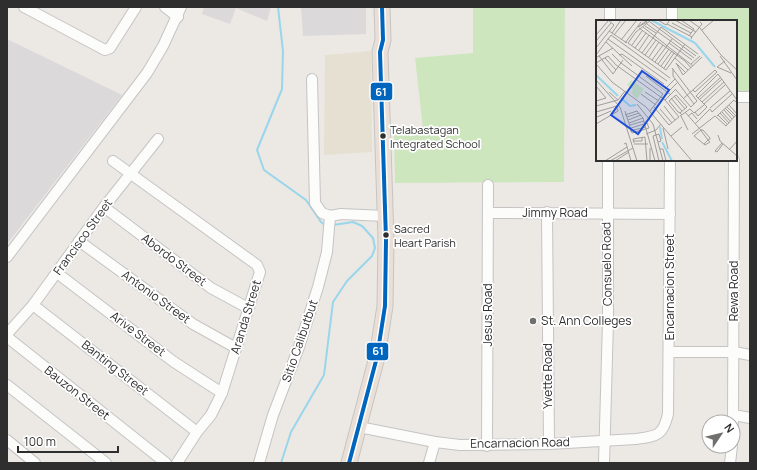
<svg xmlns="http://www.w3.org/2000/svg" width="757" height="470" font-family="Manrope,sans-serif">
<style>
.industrial{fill:#dcd9db}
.education{fill:#e6e0d3}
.green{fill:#cee6be}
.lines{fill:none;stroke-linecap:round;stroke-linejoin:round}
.stream{stroke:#99d6ec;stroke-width:2}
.minor-casing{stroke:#c5c4c5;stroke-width:12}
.highway-casing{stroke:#c6c5c4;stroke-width:17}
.minor{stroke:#fcfcfb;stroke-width:10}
.highway{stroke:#eadfd6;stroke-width:15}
.bus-1-casing{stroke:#fff;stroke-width:7}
.bus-1{stroke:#0065bd;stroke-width:4}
.bus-dot{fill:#2e2e2e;stroke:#fff;stroke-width:1.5}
.poi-dot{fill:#706f6e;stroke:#fff;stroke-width:1.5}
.labels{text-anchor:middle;stroke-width:3.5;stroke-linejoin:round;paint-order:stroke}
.bus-label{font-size:11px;fill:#2e2e2e;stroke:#fff;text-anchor:start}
.street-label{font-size:12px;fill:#2e2e2e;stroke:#fff}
.poi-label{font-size:12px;fill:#2e2e2e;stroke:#fff;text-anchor:start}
.inset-river{fill:none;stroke:#99d6ec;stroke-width:2}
.inset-road{fill:none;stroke:#a09e9b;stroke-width:1}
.view{fill:#1d4ed8;fill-opacity:0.15;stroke:#1d4ed8;stroke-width:2}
.inset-edge{fill:none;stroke:#2e2e2e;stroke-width:2}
.line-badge{stroke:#fff;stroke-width:1.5}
.badge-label{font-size:11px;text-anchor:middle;font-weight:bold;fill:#fff}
</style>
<rect width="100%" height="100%" fill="#ece8e4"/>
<!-- industrial -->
<g class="industrial">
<path d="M204,7H271L267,21L236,8L230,24L202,14Z"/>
<path d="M301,7H366V34L303,36Z"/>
<path d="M7,39L122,95L7,244Z"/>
</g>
<!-- education -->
<path class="education" d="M371,51L372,152L324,155L325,55Z"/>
<!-- green -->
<g class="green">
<path d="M473,7H565L564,182L395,183L394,132L423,129L415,58L473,53Z"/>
<path d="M674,7H750V95H736V21H674Z"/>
</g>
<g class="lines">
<!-- stream -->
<g class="stream">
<path d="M278,7L283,51L282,89L257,150L264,170L306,200L321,222L325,225"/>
<path d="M281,463L291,432L324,375L333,302L347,281L372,256L375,248L373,238L362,226L353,222L333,225"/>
</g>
<defs>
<g id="minor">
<path d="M24,7L105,50L110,48L136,7"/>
<path d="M165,7L178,17"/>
<path d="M610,21V7"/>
<path d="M672,21V7"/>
<path d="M312,79L315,203L322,213L330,216L341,214L385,216"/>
<path d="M736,97H750"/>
<path d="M113,161L257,265L260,272L222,393L211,415L197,432L177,463"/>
<path d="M104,207L211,288L248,308"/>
<path d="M547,212L549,444"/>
<path d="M488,213L670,214"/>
<path d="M79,241L193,324L236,348"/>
<path d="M7,257L147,73L163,46L181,7"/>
<path d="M57,273L174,362L222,393"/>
<path d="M33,305L197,432"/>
<path d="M7,334L33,305L104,207L158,139"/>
<path d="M7,337L166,463"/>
<path d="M670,352H734L750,355"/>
<path d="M7,385L106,463"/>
<path d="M734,415L750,418"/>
<path d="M733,423L734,160"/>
<path d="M359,427L435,442L460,445L549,444L636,439C657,436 663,436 668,414L670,160"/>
<path d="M7,440L35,463"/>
<path d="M487,446L488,185"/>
<path d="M259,463L273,415L299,347L318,287L327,252L330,216"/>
<path d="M429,463L435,442"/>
<path d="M604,463L608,321V160"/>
<path d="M730,463L732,446"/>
</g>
<path id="highway" d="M349,463L377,357L385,306L386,240L380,52L383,40L382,7"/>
</defs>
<!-- minor casing -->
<use href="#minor" class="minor-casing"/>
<!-- highway casing -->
<use href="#highway" class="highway-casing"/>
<!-- minor -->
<use href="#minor" class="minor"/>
<!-- highway -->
<use href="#highway" class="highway"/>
<defs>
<path id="bus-1" d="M349,463L377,357L385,306L386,240L380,52L383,40L382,7"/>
</defs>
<!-- bus-1 casing -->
<use href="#bus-1" class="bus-1-casing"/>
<!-- bus-1 -->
<use href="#bus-1" class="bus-1"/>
</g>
<!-- markers -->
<g class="bus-dot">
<circle cx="383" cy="136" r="3.5"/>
<circle cx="386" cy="235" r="3.5"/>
</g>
<circle class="poi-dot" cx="533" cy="321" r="4"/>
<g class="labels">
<!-- bus labels -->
<g class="bus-label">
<text x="390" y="134">Telabastagan<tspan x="390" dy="14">Integrated School</tspan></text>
<text x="394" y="233">Sacred<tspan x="394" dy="14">Heart Parish</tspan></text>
</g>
<!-- street labels -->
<g class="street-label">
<text x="555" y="217">Jimmy Road</text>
<text transform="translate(83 237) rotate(-54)" y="4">Francisco Street</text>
<text transform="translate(174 260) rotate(37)" y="4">Abordo Street</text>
<text transform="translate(607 264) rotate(-91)" y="4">Consuelo Road</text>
<text transform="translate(670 287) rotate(-90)" y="4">Encarnacion Street</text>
<text transform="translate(734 291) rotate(-90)" y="4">Rewa Road</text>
<text transform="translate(156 297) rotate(36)" y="4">Antonio Street</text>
<text transform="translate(488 315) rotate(-90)" y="4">Jesus Road</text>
<text transform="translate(246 317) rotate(-73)" y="4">Aranda Street</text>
<text transform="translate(138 334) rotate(37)" y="4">Arive Street</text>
<text transform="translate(300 341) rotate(-71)" y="4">Sitio Calibutbut</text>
<text transform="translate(115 368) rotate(38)" y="4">Banting Street</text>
<text transform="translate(548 376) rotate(-90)" y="4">Yvette Road</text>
<text transform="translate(77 393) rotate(38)" y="4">Bauzon Street</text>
<text transform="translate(520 443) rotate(-1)" y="4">Encarnacion Road</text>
</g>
<!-- poi labels -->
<g class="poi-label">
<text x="541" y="325">St. Ann Colleges</text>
</g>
</g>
<!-- overview -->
<g transform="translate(596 20)">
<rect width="141" height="141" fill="#ece8e4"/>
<path d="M35,60L48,69L41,79L35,73L37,69L31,65Z" fill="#cee6be"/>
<path class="inset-river" d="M55,0L99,23M99,23L119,47M0,55L22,76M25,78L34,86L40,85M64,107L66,119M66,122L76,141"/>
<path class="inset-road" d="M62,0L70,5L74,0M79,0L100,12M85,0L98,9L93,16M93,0L104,8L125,35L141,50M50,1L51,2L42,7ZM54,2L100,36M76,3L95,13M51,4L98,38M71,4L96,17M49,6L60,13M47,7L97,46M43,8L89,41L95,48M106,10L118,0M13,11L31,23M16,13L25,0M0,15L12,1M18,15L30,0M12,19L71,61M96,19L95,18L106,4L104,2M25,20L41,0M0,21L15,3M10,22L36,46M29,23L45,2M32,23L70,50L89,24M32,23L40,12L55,0M73,23L96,40M36,25L46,11M0,28L18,5L12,0M39,28L50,13M43,30L53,15M46,33L65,7L102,34M16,34L25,43L67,74L54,91M0,35L15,15L74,58M23,35L26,34L68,64M49,35L60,20M3,36L17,54L27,40M12,36L20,45L69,80L83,97L73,105L58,87M124,36L141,60M1,37L17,28M53,37L63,22M9,38L20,50M79,38L92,50M56,40L67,25M129,41L121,47L135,53M59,42L76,19M0,43L12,36M80,43L87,55L106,37M80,43L90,53M0,44L16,62L50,87L96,141M62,44L73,29M95,44L104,36M65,46L76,31M68,48L78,33M76,48L101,81L95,87L80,70M77,49V56L98,84M50,56L75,75M0,60L24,87L41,141M0,66L10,78L0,81M69,69L79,59M97,70L99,72L121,52M13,72L22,80M49,72L63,81M72,72L82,62M45,74L60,85M78,76L89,89M75,78L86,91M88,78L119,50L121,52M102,78L125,57M69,80L80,69M103,80L126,59M106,82L128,62M41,84L57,104L67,141M108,84L129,65M133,85L141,94M0,86L22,80L29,71M68,86L79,100M131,87L140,96M114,88L134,71M129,88L138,97M64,89L76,103M114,89L116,92L136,74M128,90L136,99M29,91L36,113L53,108L51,103L35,108M0,92L21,86M89,92L103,108L105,110L106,112L112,120L114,122L109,125L98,116L105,110H107L114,118V119L112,120L108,124M99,92L102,96L111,87L100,76L122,54L141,80M126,92L134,101M84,93L91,87L80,75L73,81L82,92L84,93L86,95M124,93L133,103M29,95L41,91L47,98L59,141M122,95L131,104M84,96L94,89L98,93L108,85M85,96L92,110M92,96L96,93L101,99M121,96L138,80L141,83M1,97L15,91M31,97L43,93M32,100L45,95M33,103L47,98M0,104L22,91L20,86M99,104L114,89M34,105L48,101M67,108L72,129M34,111L50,107M50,114L60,110L65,104M96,114L119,96L130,106L141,94M122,115L124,121L141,136M75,116L86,107M37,121H46V117M62,122L65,121L63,114L57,116L63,141M38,123L37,119L49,117L51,141M126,123L119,131L121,132L127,124M28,124L30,123L35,141M38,124H52M64,129H67L70,141M133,130L141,121M9,141L31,127M14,141L37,128M19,141L33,132M54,141V128"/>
<path class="view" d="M46,51L73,70L42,114L15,95Z"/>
<rect width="141" height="141" class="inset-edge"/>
</g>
<g class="line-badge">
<rect x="370" y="82" width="23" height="19" rx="4" fill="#0065bd"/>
<rect x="366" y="342" width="23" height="19" rx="4" fill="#0065bd"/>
</g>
<g class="badge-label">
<text x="381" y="96">61</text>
<text x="378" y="355">61</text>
</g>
<!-- border -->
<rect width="757" height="470" fill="none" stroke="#2e2e2e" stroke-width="16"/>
<!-- north arrow -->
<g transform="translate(721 434) rotate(55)"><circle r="19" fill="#ffffff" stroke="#ababab"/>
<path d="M0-3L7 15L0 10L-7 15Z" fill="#706f6e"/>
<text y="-6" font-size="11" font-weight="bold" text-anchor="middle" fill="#2e2e2e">N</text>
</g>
<!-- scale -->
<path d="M18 446v6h100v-6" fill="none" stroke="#2e2e2e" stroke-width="2"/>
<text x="24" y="446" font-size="12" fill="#2e2e2e" stroke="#ffffff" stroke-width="3" paint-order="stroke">100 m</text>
</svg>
